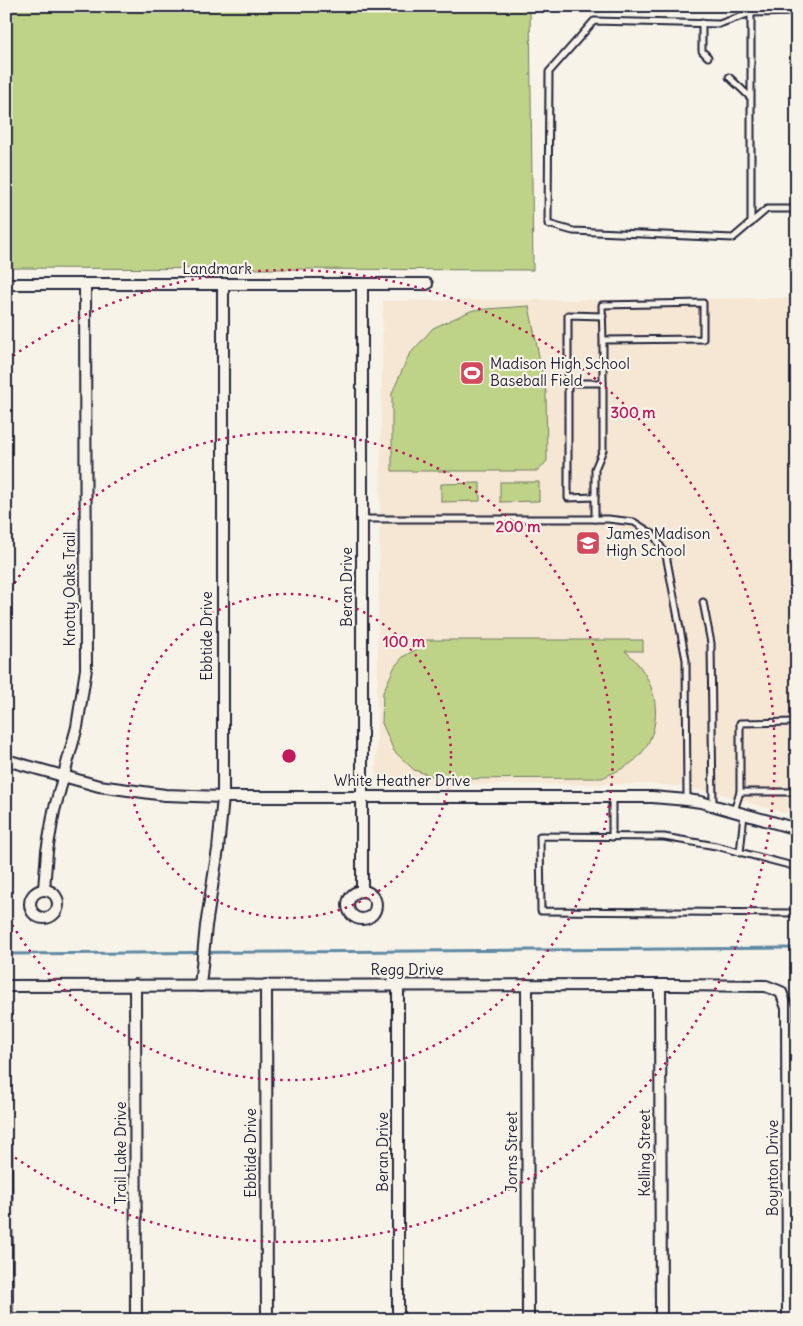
<svg xmlns="http://www.w3.org/2000/svg" width="803" height="1326" font-family="Delius,sans-serif">
<style>
.built{fill:#f5e7d3}
.green{fill:#bfd388;stroke:#707a62}
.lines{fill:none;stroke-linecap:round;stroke-linejoin:round}
.stream{stroke:#5f89a3;stroke-width:3}
.service-casing{stroke:#22223b;stroke-width:9}
.minor-casing{stroke:#22223b;stroke-width:14}
.service{stroke:#f7f3e8;stroke-width:5}
.minor{stroke:#f7f3e8;stroke-width:10}
.ring{fill:none;stroke:#c2185b;stroke-width:2.5;stroke-dasharray:2.5 5}
.labels{text-anchor:middle;stroke-width:4.5;stroke-linejoin:round;paint-order:stroke}
.street-label{font-size:15px;fill:#22223b;stroke:#f7f3e8}
.poi-label{font-size:15px;fill:#22223b;stroke:#f7f3e8;text-anchor:start}
.centre{fill:#c2185b;stroke:#f7f3e8;stroke-width:2.5}
.ring-label{font-size:15px;text-anchor:middle;font-weight:bold;fill:#c2185b;stroke:#f7f3e8;stroke-width:4.5;stroke-linejoin:round;paint-order:stroke}
</style>
<rect width="100%" height="100%" fill="#f7f3e8"/>
<filter id="ink" filterUnits="userSpaceOnUse"><feTurbulence type="fractalNoise" baseFrequency=".02" numOctaves="2"/><feDisplacementMap in="SourceGraphic" scale="10" xChannelSelector="R" yChannelSelector="G"/><feConvolveMatrix kernelMatrix="1 2 1 2 8 2 1 2 1" color-interpolation-filters="sRGB"/></filter>
<g filter="url(#ink)">
<!-- built -->
<path class="built" d="M797,298V817L718,793L685,787L651,784L376,785L383,301Z"/>
<!-- green -->
<g class="green">
<path d="M6,6H530L533,270L6,268Z"/>
<path d="M529,306L546,392L547,461L538,471H392V393L409,355L433,328L473,310Z"/>
<path d="M500,482H539V501L500,502Z"/>
<path d="M480,483V501L441,502V484Z"/>
<path d="M423,640H643V651H625C656,676 667,721 641,754C631,766 615,772 602,778L441,779L414,770L394,751L382,723L383,692L395,666L404,656L423,646Z"/>
</g>
<g class="lines">
<!-- stream -->
<path class="stream" d="M6,954L797,948"/>
<defs>
<g id="service">
<path d="M797,12L751,13L719,24L594,21L549,72L548,224L573,231L733,238L767,209H797"/>
<path d="M751,13V223"/>
<path d="M702,23V51L708,57"/>
<path d="M729,77L750,97"/>
<path d="M568,383H603"/>
<path d="M595,497L568,498V315L603,316"/>
<path d="M362,519H608L634,522L653,534L666,555L686,660L687,800"/>
<path d="M595,519V469L603,450V340L703,339V303L602,305L603,340"/>
<path d="M703,602L711,643L713,805"/>
<path d="M797,722L740,723V792H797"/>
<path d="M612,797V837"/>
<path d="M734,811L740,792"/>
<path d="M740,853L744,814"/>
<path d="M797,867L716,846L664,837L540,836L541,911L797,913"/>
</g>
<g id="minor">
<path d="M6,284H427"/>
<path d="M6,760L99,786L165,795L223,797H652L687,800L701,802L797,829"/>
<path d="M44,889L47,851L54,811L77,727L86,669L85,284"/>
<circle cx="44" cy="904" r="14"/>
<path d="M362,891V284"/>
<circle cx="362" cy="905" r="14"/>
<path d="M135,985L136,1320"/>
<path d="M266,985L267,1320"/>
<path d="M398,985V1320"/>
<path d="M527,985L528,1320"/>
<path d="M6,986L676,985L766,986L781,992L787,1008L788,1320"/>
<path d="M200,986L206,926L218,849L223,797V284"/>
<path d="M660,986L661,1320"/>
<path d="M6,1147L7,1320"/>
</g>
</defs>
<!-- service casing -->
<use href="#service" class="service-casing"/>
<!-- minor casing -->
<use href="#minor" class="minor-casing"/>
<!-- service -->
<use href="#service" class="service"/>
<!-- minor -->
<use href="#minor" class="minor"/>
</g>
</g>
<!-- distance rings -->
<g class="ring">
<circle cx="289" cy="756" r="162"/>
<path d="M7 596A324 324 0 1 1 7 916"/>
<path d="M7 360A486 486 0 1 1 7 1152"/>
</g>
<!-- icons -->
<defs>
<symbol id="stadium-square" viewBox="-11 -11 22 22"><rect x="-9" y="-9" width="18" height="18" rx="4" fill="#d1495b" stroke="#f7f3e8"/><path d="M0-5a6.5 5 0 1 0 0 10a6.5 5 0 1 0 0-10ZM-3.5-1.8h7v3.6h-7Z" fill="#fff"/></symbol>
<symbol id="school-square" viewBox="-11 -11 22 22"><rect x="-9" y="-9" width="18" height="18" rx="4" fill="#d1495b" stroke="#f7f3e8"/><path d="M0-5L7-2L0 1L-7-2ZM-4 1L0 2.5L4 1V4Q0 6-4 4Z" fill="#fff"/></symbol>
</defs>
<g fill-rule="evenodd">
<use href="#stadium-square" x="458" y="359" width="28" height="28"/>
<use href="#school-square" x="574" y="529" width="28" height="28"/>
</g>
<g class="labels">
<!-- street labels -->
<g class="street-label">
<text x="217" y="274">Landmark</text>
<text transform="translate(347 587) rotate(-90)" y="5">Beran Drive</text>
<text transform="translate(70 589) rotate(-90)" y="5">Knotty Oaks Trail</text>
<text transform="translate(207 636) rotate(-90)" y="5">Ebbtide Drive</text>
<text x="402" y="786">White Heather Drive</text>
<text x="407" y="975">Regg Drive</text>
<text transform="translate(383 1152) rotate(-90)" y="5">Beran Drive</text>
<text transform="translate(512 1152) rotate(-90)" y="5">Jorns Street</text>
<text transform="translate(121 1153) rotate(-90)" y="5">Trail Lake Drive</text>
<text transform="translate(251 1153) rotate(-90)" y="5">Ebbtide Drive</text>
<text transform="translate(645 1153) rotate(-90)" y="5">Kelling Street</text>
<text transform="translate(773 1168) rotate(-90)" y="5">Boynton Drive</text>
</g>
<!-- poi labels -->
<g class="poi-label">
<text x="490" y="369">Madison High School<tspan x="490" dy="17">Baseball Field</tspan></text>
<text x="606" y="539">James Madison<tspan x="606" dy="17">High School</tspan></text>
</g>
</g>
<circle cx="289" cy="756" r="8" class="centre"/>
<g class="ring-label">
<text x="633" y="418">300 m</text>
<text x="518" y="532">200 m</text>
<text x="404" y="647">100 m</text>
</g>
<!-- margin -->
<rect width="803" height="1326" fill="none" stroke="#f7f3e8" stroke-width="25"/>
<rect x="12" y="12" width="778" height="1301" fill="none" stroke="#22223b" stroke-width="2" filter="url(#ink)"/>
</svg>
